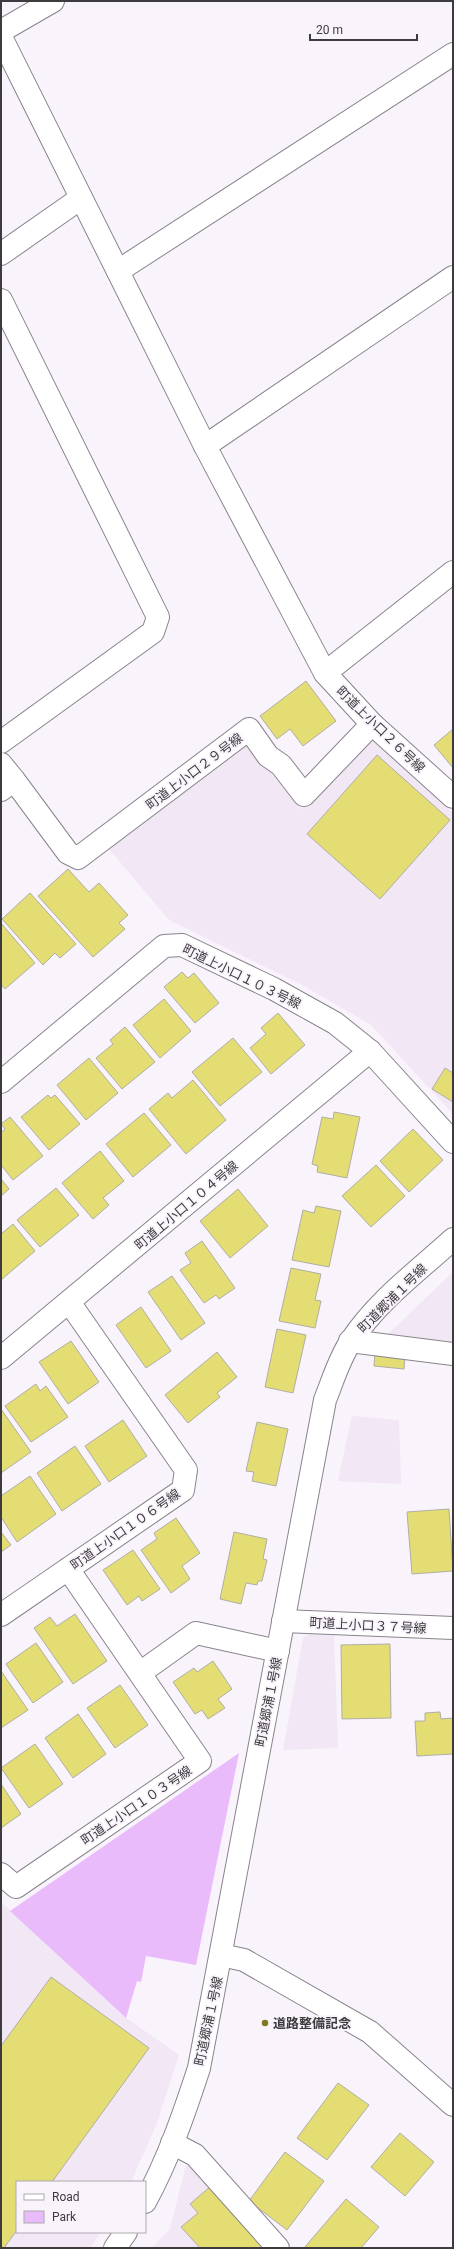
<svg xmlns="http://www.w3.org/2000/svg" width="454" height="2249" font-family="Roboto,'Noto Sans JP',sans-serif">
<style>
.built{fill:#f2e7f5}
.green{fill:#eabbfb}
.building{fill:#e4dd73;stroke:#afaea6}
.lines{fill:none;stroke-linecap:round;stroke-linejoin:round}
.minor-casing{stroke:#89848b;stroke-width:24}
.tertiary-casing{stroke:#89848b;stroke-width:24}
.minor{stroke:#fff;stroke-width:22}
.tertiary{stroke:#fff;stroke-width:22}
.poi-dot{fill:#80791f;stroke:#f9f3fb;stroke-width:1.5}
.labels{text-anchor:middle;stroke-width:3.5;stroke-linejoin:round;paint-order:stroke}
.street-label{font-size:13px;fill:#3e3b3e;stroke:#f9f3fb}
.poi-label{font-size:13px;font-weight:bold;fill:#3e3b3e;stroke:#f9f3fb;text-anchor:start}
</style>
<rect width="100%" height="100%" fill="#f9f3fb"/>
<!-- built -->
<g class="built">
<path d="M371,739L453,813V1114L370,1024L302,985L169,920L109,849L248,743L302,809Z"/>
<path d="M453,1272V1350L380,1342Z"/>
<path d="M352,1416L399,1420L401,1484L338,1481Z"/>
<path d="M310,1634L334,1635L338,1748L283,1750L303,1638Z"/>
<path d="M1,1902L122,2015L179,2055L157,2123L131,2182H17V2232H101L90,2248H1Z"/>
<path d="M188,2156L274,2248H152L170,2229Z"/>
</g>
<!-- green -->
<path class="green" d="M239,1753L196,1965L146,1956L141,1982L137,1981L126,2018L10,1911Z"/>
<!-- building -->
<g class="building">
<path d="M306,681L336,721L303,746L290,729L277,739L260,716Z"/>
<path d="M453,729V768L434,745Z"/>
<path d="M377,755L450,820L380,899L307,834Z"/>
<path d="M68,869L89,892L99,883L128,915L119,923L125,929L93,957L38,896Z"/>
<path d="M30,893L76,944L60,958L55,953L43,965L2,919Z"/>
<path d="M1,923L35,963L5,989L1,984Z"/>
<path d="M182,972L188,978L194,973L219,1003L195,1023L164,987Z"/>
<path d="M164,999L191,1031L160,1058L133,1025Z"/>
<path d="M278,1013L305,1045L271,1074L250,1048L266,1034L261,1028Z"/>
<path d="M125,1027L155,1062L122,1089L96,1058L113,1044L110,1040Z"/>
<path d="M233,1038L262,1072L220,1106L192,1072Z"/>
<path d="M89,1058L118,1093L86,1120L57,1085Z"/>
<path d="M445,1068L453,1073V1102L432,1089Z"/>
<path d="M193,1080L226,1120L186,1154L149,1109L168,1093L172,1098Z"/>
<path d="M48,1095L51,1098L55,1095L80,1124L49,1150L21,1117Z"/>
<path d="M334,1112L360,1117L347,1178L317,1172L318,1166L312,1164L322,1117L333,1119Z"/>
<path d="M144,1113L171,1145L133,1177L106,1144Z"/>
<path d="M10,1117L43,1156L13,1180L1,1165V1133L5,1129L1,1124Z"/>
<path d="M413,1129L443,1160L409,1192L380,1161Z"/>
<path d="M100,1151L124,1181L103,1198L109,1205L93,1219L62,1183Z"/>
<path d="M376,1165L405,1196L371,1227L342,1196Z"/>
<path d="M1,1179L9,1189L1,1196Z"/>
<path d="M56,1188L79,1215L40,1247L17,1220Z"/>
<path d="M238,1189L268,1226L230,1258L200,1221Z"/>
<path d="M316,1206L341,1211L329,1267L292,1260L303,1210L314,1213Z"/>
<path d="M13,1224L35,1251L1,1280V1234Z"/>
<path d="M202,1241L235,1288L219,1299L216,1295L204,1303L180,1270L191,1263L185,1253Z"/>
<path d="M291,1268L321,1274L315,1300L321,1301L315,1328L279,1321Z"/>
<path d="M172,1276L205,1323L181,1340L148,1292Z"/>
<path d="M141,1307L171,1351L146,1368L116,1325Z"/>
<path d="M277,1329L306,1335L293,1393L265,1387Z"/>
<path d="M71,1341L99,1382L68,1404L39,1362Z"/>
<path d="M217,1352L237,1377L217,1393L220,1397L188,1423L165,1395Z"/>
<path d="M375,1353L405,1355L404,1369L374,1366Z"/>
<path d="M36,1384L40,1391L46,1386L68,1417L31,1442L5,1406Z"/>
<path d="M1,1409L31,1452L1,1473Z"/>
<path d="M123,1420L147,1456L109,1482L85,1446Z"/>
<path d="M257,1422L288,1429L276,1486L252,1481L254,1472L246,1471Z"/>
<path d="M75,1446L101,1484L62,1511L37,1473Z"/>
<path d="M30,1476L56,1514L17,1542L1,1517V1496Z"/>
<path d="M449,1509L453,1571L412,1574L407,1512Z"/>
<path d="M176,1518L200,1553L182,1566L190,1579L171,1593L141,1550L157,1539L154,1533Z"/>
<path d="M1,1532L11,1545L1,1552Z"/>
<path d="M234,1532L267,1539L263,1559L267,1560L262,1581H258L257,1585L246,1583L241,1604L220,1599Z"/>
<path d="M133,1550L160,1589L142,1601L139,1596L127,1605L103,1570Z"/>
<path d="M75,1614L107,1661L73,1684L34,1628L50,1617L57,1626Z"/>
<path d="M36,1643L63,1682L33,1703L6,1664Z"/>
<path d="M390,1644L391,1718L342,1719L341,1645Z"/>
<path d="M213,1661L232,1689L218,1699L225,1708L208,1719L202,1710L195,1714L173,1682L194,1668L197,1672Z"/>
<path d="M1,1671L28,1710L1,1728Z"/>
<path d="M120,1685L148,1725L115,1748L87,1708Z"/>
<path d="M440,1712L441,1719L453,1718V1754L417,1756L415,1721H425V1713Z"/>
<path d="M78,1714L106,1754L73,1778L45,1738Z"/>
<path d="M35,1744L63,1784L29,1808L1,1768Z"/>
<path d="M1,1784L21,1814L1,1828Z"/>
<path d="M51,1977L149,2048L52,2182H17V2230L4,2248H1V2046Z"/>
<path d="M338,2083L369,2105L327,2160L297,2138Z"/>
<path d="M400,2133L434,2162L405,2196L371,2167Z"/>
<path d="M285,2152L324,2181L287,2230L249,2201Z"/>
<path d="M211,2186L264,2248H200L181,2227L198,2213L190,2204Z"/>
<path d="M346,2199L379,2227L361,2248H304Z"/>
</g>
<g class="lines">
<defs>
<g id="minor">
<path d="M1,31L53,1"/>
<path d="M1,37L205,446L325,673"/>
<path d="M1,254L81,198"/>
<path d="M118,271L453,54"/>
<path d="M1,300L158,617L153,632L1,742"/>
<path d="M205,446L453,277"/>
<path d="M453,572L325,673L372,724L453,797"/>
<path d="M1,764L14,780L1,790"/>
<path d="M14,780L68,853L78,858L249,729L268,756L281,765L304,795L372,724"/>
<path d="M1,1082L164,946L182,945L274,989L335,1023L370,1051L453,1142"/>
<path d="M350,1341L453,1354"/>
<path d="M1,1358L370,1051"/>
<path d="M1,1615L183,1490L186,1470L69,1302"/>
<path d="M283,1621L453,1628"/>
<path d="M140,1673L196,1633L278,1651"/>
<path d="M1,1874L16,1887L200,1761L68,1569"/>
<path d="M221,1955L244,1960L370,2032L453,2105"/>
<path d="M172,2143L195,2155L278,2248"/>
</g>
<g id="tertiary">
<path d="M145,2202C168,2160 184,2114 199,2068L325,1400C333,1380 339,1359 351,1341C377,1301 418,1271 453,1239"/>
<path d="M115,2248L126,2232"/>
</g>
</defs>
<!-- minor casing -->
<use href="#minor" class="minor-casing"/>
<!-- tertiary casing -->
<use href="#tertiary" class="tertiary-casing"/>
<!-- minor -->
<use href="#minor" class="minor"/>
<!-- tertiary -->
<use href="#tertiary" class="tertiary"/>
</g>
<!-- markers -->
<circle class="poi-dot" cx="265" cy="2023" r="4"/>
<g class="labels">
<!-- street labels -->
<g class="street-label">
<text transform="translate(381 729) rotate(44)" y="5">町道上小口２６号線</text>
<text transform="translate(194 771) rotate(-37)" y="5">町道上小口２９号線</text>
<text transform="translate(242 976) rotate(26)" y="5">町道上小口１０３号線</text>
<text transform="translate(186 1205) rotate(-40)" y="5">町道上小口１０４号線</text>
<text transform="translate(392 1298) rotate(-45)" y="5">町道郷浦１号線</text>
<text transform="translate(125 1529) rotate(-35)" y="5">町道上小口１０６号線</text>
<text transform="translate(368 1625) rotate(3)" y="5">町道上小口３７号線</text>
<text transform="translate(268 1702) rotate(-79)" y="5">町道郷浦１号線</text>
<text transform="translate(136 1805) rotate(-34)" y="5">町道上小口１０３号線</text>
<text transform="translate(208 2021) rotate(-78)" y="5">町道郷浦１号線</text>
</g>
<!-- poi labels -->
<g class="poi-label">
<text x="273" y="2028">道路整備記念</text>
</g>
</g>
<!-- border -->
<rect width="454" height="2249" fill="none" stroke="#3e3b3e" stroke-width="4"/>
<!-- legend -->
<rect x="16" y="2181" width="130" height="52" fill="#f9f3fb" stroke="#aea9af"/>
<rect x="24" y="2194" width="20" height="6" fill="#ffffff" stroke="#aea9af"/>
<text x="52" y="2201" font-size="12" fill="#3e3b3e">Road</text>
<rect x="24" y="2211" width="20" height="12" fill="#eabbfb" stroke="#aea9af"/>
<text x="52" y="2221" font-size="12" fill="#3e3b3e">Park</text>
<!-- scale -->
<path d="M310 34v6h107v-6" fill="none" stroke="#3e3b3e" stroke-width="2"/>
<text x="316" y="34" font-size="12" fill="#3e3b3e" stroke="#f9f3fb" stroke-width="3" paint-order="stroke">20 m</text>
</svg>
